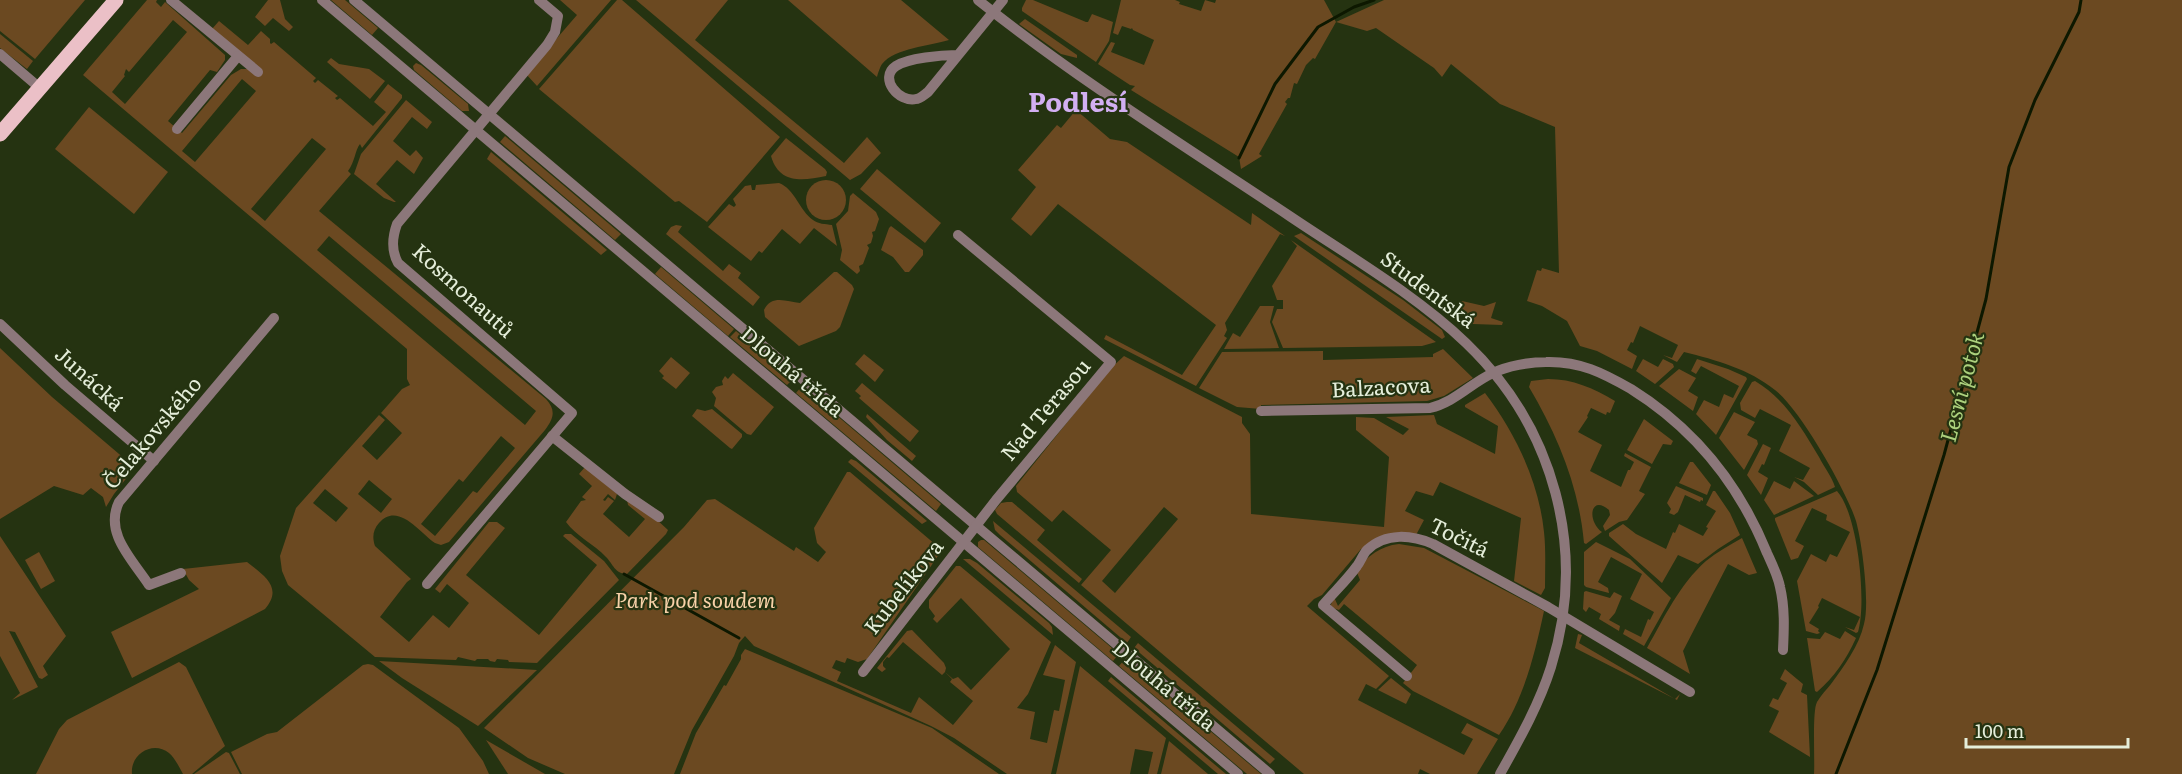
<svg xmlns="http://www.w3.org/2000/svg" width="2182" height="774" font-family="Literata,serif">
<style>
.green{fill:#6b4921;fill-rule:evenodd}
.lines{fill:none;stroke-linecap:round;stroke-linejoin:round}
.stream{stroke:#0d1800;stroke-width:3}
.street{stroke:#8c777a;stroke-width:10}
.primary{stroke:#ebc0c7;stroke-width:15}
.labels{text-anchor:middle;stroke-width:4.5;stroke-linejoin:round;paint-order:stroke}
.street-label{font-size:21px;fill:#e5eeda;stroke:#253311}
.park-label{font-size:21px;font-style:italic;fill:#f8d1a8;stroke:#253311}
.water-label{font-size:22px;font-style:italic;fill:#acd17d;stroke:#253311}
.district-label{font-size:27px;font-weight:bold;fill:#d2aff2;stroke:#253311}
</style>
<rect width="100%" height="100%" fill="#253311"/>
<!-- green -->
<g class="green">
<path d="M0,0H85L35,59L0,31Z"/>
<path d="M147,0H157L156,2L161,7L165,2L225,55V60L217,72L210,70L168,121L182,133L231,75L241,69H248L212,29L219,21L248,45L261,31L270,39V43L271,44L274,42L316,78L313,81L315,83L318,80L338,96L335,98L337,100L340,98L373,126L386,112L374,102L388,84L402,95V98L362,148L360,144C355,150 355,162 348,171L351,174L319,211L546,399C556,410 554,418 545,430L449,542L441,545L435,543C420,533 398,501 379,523C373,530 372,537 375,546L411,579L407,582L380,617L409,642L433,615L449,628L469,603L447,584L440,593L435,589L489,522H497L505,528L466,575L539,635L597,565L563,536L565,534H571L604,561L619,580L537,663L509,662L508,660L497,659L495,662L490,661L488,659H477L475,661L458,657L456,660L375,657L288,585L282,571L280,556L296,508L379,415L385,420L362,446L377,460L402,433L381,413L402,389L410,385L407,379V349L83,75ZM173,20L187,32L125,104L112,92L125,76L124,75L126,69L129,72ZM242,79L256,91L195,162L182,151ZM312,138L326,149L265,221L251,209ZM329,236L536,411L525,425L317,250ZM501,436L515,448L477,493L473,491L435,536L421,524L459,479L463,482ZM369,480L392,499L381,513L358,494ZM325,489L348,508L336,522L313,503Z"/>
<path d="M268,0H280L285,19L293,27L289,31L273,18L265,26L255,17Z"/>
<path d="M331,0H345L378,28L372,35Z"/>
<path d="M560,0H611L537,86L526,74L577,15Z"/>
<path d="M617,0H622L780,137L707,222L679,201L675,202L539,89Z"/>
<path d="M636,0H728L695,40L844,163L867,137L881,153L861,174L850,180Z"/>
<path d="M788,0H901L949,40C930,46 895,48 882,64C880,67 878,73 877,77Z"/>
<path d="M1026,0H1033L1086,22H1088L1092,14L1113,22L1109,41L1096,62L1022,11V8Z"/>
<path d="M1121,0H1175L1180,2L1179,4L1201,11L1205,0L1215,3L1216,0H1324L1336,22L1384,0H2182V774H1814C1815,760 1812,711 1817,702C1821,695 1827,689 1831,684C1844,666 1859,646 1864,624C1870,603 1862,542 1856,521C1846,490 1800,409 1775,390C1749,369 1716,360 1684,352L1677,362L1663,355L1672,358L1678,345L1640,326L1633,343L1631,342L1627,350L1637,356L1632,369L1597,351L1580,346L1567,321L1542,306L1527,301L1537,270L1541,271L1542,268L1559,273L1555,127L1500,104L1451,64L1442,77L1434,68L1376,28L1367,31L1336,22L1315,59L1313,58L1306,65L1297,84L1294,83L1290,98H1288L1285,102L1287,104L1259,154L1262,156L1241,169L1239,157L1131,90L1135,86L1130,85L1098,64L1111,42L1115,43L1111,52L1144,65L1154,40L1133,30L1132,28L1131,29L1122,26L1118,35L1113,33Z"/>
<path d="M1025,19L1077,55V58L1061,54L1019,24Z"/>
<path d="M0,34L33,61L27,69L0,48Z"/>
<path d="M331,58L339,64L369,69L385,81L370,99L327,62Z"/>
<path d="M416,63L421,65L468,104L469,111H462L414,70L413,66Z"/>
<path d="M406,100L432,122L427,129L412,117L393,141L410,156L416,150L423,158L414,174L397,160L376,184L396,202H394L384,198L354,174L361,154Z"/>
<path d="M89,107L168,172L134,214L55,149Z"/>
<path d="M1076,110L1110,139L1127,142L1251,225L1252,213L1285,236L1280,234L1225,323L1227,330L1224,336L1227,338L1196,386L1104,339L1106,335L1182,375L1216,325L1058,204L1031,236L1011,219L1036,187L1018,170L1057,125L1061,128Z"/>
<path d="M505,136L621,234L615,240L500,142Z"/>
<path d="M786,138L825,169L827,172L826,176C802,181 779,184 771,156Z"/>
<path d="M491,152L607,250L601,255L487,159Z"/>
<path d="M877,169L941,223L925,243L860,189Z"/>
<circle cx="826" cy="200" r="20"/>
<path d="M779,183C795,189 799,210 813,220C818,224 825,224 832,225L837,246L814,228L800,244L782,229L762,253L759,251L751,261L708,227L729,204L734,207L736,205L733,199L745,186L751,185L752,190H755L756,185Z"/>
<path d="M853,193L876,212L879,219L875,231L872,232L873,236L871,243L867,245L869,248L863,264L859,266L860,271L857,274L840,260L842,250L836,224L848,211L850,196Z"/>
<path d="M676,225L682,226L678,232L723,271L729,264L741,273L738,278L760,297L753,306L666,234L671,227Z"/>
<path d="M891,226L923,250V255L909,272H905L893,257L881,250L889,228Z"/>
<path d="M1301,233L1403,300L1442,330L1445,337L1442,339L1294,236Z"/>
<path d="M1291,240L1436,342L1422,346L1283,348L1272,322L1277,309H1283V300H1277L1272,286L1297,246Z"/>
<path d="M661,267L734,329L728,336L655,274Z"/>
<path d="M834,272H837L852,285L854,289L840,327L836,331L799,346L765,317L764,310C772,294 787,302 800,303Z"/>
<path d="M1462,301L1484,306L1496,302L1491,318L1503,322L1502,325L1473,324L1457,309L1459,302Z"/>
<path d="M1260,306H1274L1270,322L1279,348L1224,349L1233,333L1240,337Z"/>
<path d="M736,331L793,379L787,385L730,337Z"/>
<path d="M0,348L52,397L132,465V471L114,494L106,507L103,497L91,488L83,495L54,486L0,519Z"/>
<path d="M1443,349L1473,378L1444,396L1427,401L1261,405V409L1237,407L1199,388L1222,352L1323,351V360L1433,357V354Z"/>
<path d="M864,354L884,370L875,382L855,364Z"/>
<path d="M1124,356L1242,417V423L1250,434L1251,514L1384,527L1389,457L1356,430V417L1374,418L1403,435L1409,429L1386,417L1434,415L1437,424L1495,454L1498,426L1465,407V405L1485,393C1515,432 1539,482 1544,532C1546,550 1545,569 1545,588L1541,595L1514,581L1521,518L1440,482L1433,496L1416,491L1405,511L1424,520L1416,535L1361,549L1322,595L1314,599L1307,606L1389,676L1376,689L1366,684L1358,700L1464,755L1473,739L1461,733L1467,723L1498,739L1477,774H1430L1420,769L1418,774H1304L1081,585L1111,550L1063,510L1052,522L1017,492L1016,486L1110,369ZM1164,507L1178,519L1115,593L1102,581Z"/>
<path d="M671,357L690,373L676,389L662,378L664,376L659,371Z"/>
<path d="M1643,359L1658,367L1663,359L1673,364L1674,367L1655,384L1636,371Z"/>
<path d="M1697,359L1728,369L1746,377L1747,379L1716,435L1696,414L1704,400L1719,407L1724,394L1733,398L1739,386L1701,366L1696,374L1691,371Z"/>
<path d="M1679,369L1696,378L1688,391L1698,397L1693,411L1659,386Z"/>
<path d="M733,373L774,407L751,435L747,434L714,406L716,398L712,392L716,387L723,385L722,381L725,376L728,379Z"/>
<path d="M1548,379C1573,379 1593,388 1615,401L1610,413L1607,412L1606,415L1591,408L1587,416L1588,417L1578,432L1602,445L1590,471L1621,487L1628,470H1630L1634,462L1624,456L1625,453L1651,467L1639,491L1645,494L1627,520L1619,522L1605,531L1603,526L1610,515L1609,510C1591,494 1586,520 1602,532L1586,544L1584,543C1579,487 1558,436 1529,387L1531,381Z"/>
<path d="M1755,381C1785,399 1801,427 1819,457C1824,467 1832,477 1835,487L1818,495L1804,482L1794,477L1803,480L1810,468L1779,451L1791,425L1760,409L1755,418L1741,410L1740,403L1752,382Z"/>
<path d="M862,383L919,431L910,442L859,398L861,396L855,391Z"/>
<path d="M802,386L941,504L936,511L796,393Z"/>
<path d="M697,409L705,411L712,409L742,434V437L732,449L730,448L692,416Z"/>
<path d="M1734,412L1755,422L1747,435L1757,440L1758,444L1744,470L1719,438Z"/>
<path d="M867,414L916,456L912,461L887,440L866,417Z"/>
<path d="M1644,419L1673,441L1671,445L1663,444L1652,464L1627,450Z"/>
<path d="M1763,444L1771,448L1764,465L1762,464L1758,472L1768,478L1761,495L1747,475Z"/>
<path d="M851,459L856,461L927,521L922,524L848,462Z"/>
<path d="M1690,462H1693L1711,485L1707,495L1679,483Z"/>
<path d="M585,467L617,494L615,500L608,494L603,500L605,501L608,497L614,501L603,514L629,537L645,519L628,505L627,500L656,519L668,530L666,534L627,574C615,574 613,564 606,557C594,544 576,536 566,522L581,501L586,500L582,497L592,486L579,474Z"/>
<path d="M847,472H850L936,545L940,553L867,659L858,662L847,658L845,663L836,660L832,668L841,672L837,681L911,713L919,697L953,725L973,701L950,682L952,679L945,672L942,675L903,642L889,658L887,657L883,662V666L886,669L882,672L877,668L907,631L912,630L944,663L946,668L945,672L953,679L958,677L971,690L1010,649L961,598L937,623L933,619L935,616L929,608V600L956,566H960L1051,642L1028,694L1017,708L1035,712L1030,739L1047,743L1054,710L1059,711L1065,680L1043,675L1055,645L1076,662L1051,774H1007L954,738L931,726L754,646L745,636L739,643L734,656L692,730L674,774H565L528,758L484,728L684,527L707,500L715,499L794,551L796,547L818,562L826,552L817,543L814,528Z"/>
<path d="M1774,481L1790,489L1794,481L1814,496L1774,515L1764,500Z"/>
<path d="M1676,486L1703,498V501L1701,500L1700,502L1685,495L1678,512L1674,515L1669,513L1671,509L1667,503Z"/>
<path d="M1713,491H1715L1730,513L1740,535L1718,549L1698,564L1678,555L1662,583L1609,536V533L1623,524L1636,534L1666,549L1673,532L1675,533L1679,524L1703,536L1708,528L1706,527L1716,511L1706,505Z"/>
<path d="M1837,491C1858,514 1867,603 1858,632L1856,633L1845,627L1854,630L1860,617L1822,598L1818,606L1819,607L1809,623L1819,629L1818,631L1820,633L1817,634L1806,631L1797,581L1811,554L1826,562L1830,554L1837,557L1850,532L1826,520L1827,515L1812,508L1795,541L1804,546L1798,558L1791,560L1775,520V518Z"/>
<path d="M1007,502H1012L1045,530L1037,540L1082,579L1079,583L997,514L995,510L1001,503Z"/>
<path d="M993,521L1131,637L1127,643L1000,535L995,530Z"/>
<path d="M0,536L66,636L43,666L48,675L42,679L39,678L15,632L9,631L38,687L12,700L20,693L0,656Z"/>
<path d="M1742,538L1757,573L1749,575L1728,564L1683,651L1690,674L1647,648C1664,618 1679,585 1706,561C1717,552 1730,545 1742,538Z"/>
<path d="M981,540H984L1119,654L1113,661L978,547V542Z"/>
<path d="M1596,542L1630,559L1671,598L1644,646L1623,634L1625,629L1641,637L1648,619L1650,620L1654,612L1630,599L1642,574L1611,557L1598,582L1608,588L1609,593L1586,587L1584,585V552Z"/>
<path d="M1399,544L1424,548L1544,611C1535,653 1524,699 1499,735L1413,691L1403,683L1417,665L1344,604L1339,610L1330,607L1334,597L1338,606L1360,580L1356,570C1368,556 1380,546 1399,544Z"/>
<path d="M39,552L55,581L41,589L25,560Z"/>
<path d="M963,559H970L977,563L1049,623L1052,627L1053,635Z"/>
<path d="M247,562C263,575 284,587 265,609L132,678L111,632L199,589L189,580L183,569Z"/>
<path d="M1586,591L1610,598L1614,592L1622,596L1615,613L1609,620L1620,626L1619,631L1599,619L1601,614L1589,607L1586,612L1583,609L1584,592Z"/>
<path d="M1845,631L1856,638C1846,660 1835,676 1817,692L1815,691L1807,638L1820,639L1825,632L1840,639Z"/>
<path d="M1578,634L1582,635L1579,643L1675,699L1680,694L1677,700L1575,648Z"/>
<path d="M1138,643L1275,759L1270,764L1134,648Z"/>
<path d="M745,649L932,728L999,774H680L696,733L724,685L726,686L741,659V655Z"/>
<path d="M1125,659L1261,774H1247L1119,666Z"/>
<path d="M379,661L537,670L478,726L402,678Z"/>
<path d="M179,662L186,667L225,746L192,774H183C179,767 175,758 169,753C153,740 130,754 132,774H36L59,729L67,720Z"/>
<path d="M368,664L373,665L459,728L483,761L489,774H242L231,752L267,734L277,732L363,665Z"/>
<path d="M1080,666L1166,738L1157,774H1148L1153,752L1135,749L1130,774H1056Z"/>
<path d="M1785,669L1803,684L1801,692L1807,695L1810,757L1769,732L1779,711L1769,706L1773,698L1778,700L1787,683L1780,679Z"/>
<path d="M1111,677L1226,774H1218L1108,681Z"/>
<path d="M1391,678L1411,694L1406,704L1378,690Z"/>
<path d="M486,740L545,774H508Z"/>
<path d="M1169,741L1208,774H1161Z"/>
<path d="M226,752L229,753L240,774H194Z"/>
</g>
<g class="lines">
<!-- stream -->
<g class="stream">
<path d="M1239,158L1275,84L1318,27L1354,7L1374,0"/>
<path d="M624,574L739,638"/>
<path d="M1836,774L1877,670L1944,455L1986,299L2009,167L2035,100L2079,12L2081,0"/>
</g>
<!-- street -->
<g class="street">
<path d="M171,0L258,72"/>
<path d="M322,0L1238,774"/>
<path d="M354,0L1270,774"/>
<path d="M978,0C1077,79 1186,147 1291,217C1349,256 1416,295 1466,343C1554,427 1588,550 1551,667C1539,705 1519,740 1500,774"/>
<path d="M0,54L41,89"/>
<path d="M957,55C942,55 908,58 896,66C878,78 899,103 916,99C920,99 925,94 928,92L1003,0"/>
<path d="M177,129L238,56"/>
<path d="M0,324L65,385L154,461"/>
<path d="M1261,411L1430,408C1455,402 1471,383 1493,373C1507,366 1530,362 1546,362C1580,361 1603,373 1631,389C1695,429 1739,484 1767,553C1772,564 1778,576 1780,587C1785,608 1784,629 1783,650"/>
<path d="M552,436L625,494L659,517"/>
<path d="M181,573L149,585C132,559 104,533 119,502L274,318"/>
<path d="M427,584L572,413L398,263C391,250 392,238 397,224L547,45L555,32L558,16L539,0"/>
<path d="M863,672L996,500L1111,362L958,235"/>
<path d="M1407,676L1323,605C1334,592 1347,580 1357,566C1361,561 1363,554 1367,550C1386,532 1412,535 1433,544L1548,607L1690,692"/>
</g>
<!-- primary -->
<path class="primary" d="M0,134L116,0"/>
</g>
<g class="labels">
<!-- street labels -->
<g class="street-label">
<text transform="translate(1428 290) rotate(37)" y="7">Studentská</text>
<text transform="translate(463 291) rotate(42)" y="7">Kosmonautů</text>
<text transform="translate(792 372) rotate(40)" y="7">Dlouhá třída</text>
<text transform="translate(89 379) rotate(42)" y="7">Junácká</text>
<text transform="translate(1381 388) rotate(-3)" y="7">Balzacova</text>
<text transform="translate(1046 410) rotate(-50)" y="7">Nad Terasou</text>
<text transform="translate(153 433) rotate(-50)" y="7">Čelakovského</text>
<text transform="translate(1459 538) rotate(26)" y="7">Točitá</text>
<text transform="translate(904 587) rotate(-52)" y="7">Kubelíkova</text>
<text transform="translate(1164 686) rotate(40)" y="7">Dlouhá třída</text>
</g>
<!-- park labels -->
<g class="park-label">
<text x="695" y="608">Park pod soudem</text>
</g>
<!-- water labels -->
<g class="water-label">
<text transform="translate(1962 387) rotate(-75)" y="8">Lesní potok</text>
</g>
<!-- district labels -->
<g class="district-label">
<text x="1078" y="112">Podlesí</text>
</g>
</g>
<!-- scale -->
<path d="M1966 738v9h162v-9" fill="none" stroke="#e5eeda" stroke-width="3"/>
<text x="1975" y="738" font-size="18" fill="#e5eeda" stroke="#253311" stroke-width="4.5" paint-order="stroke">100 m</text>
</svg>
